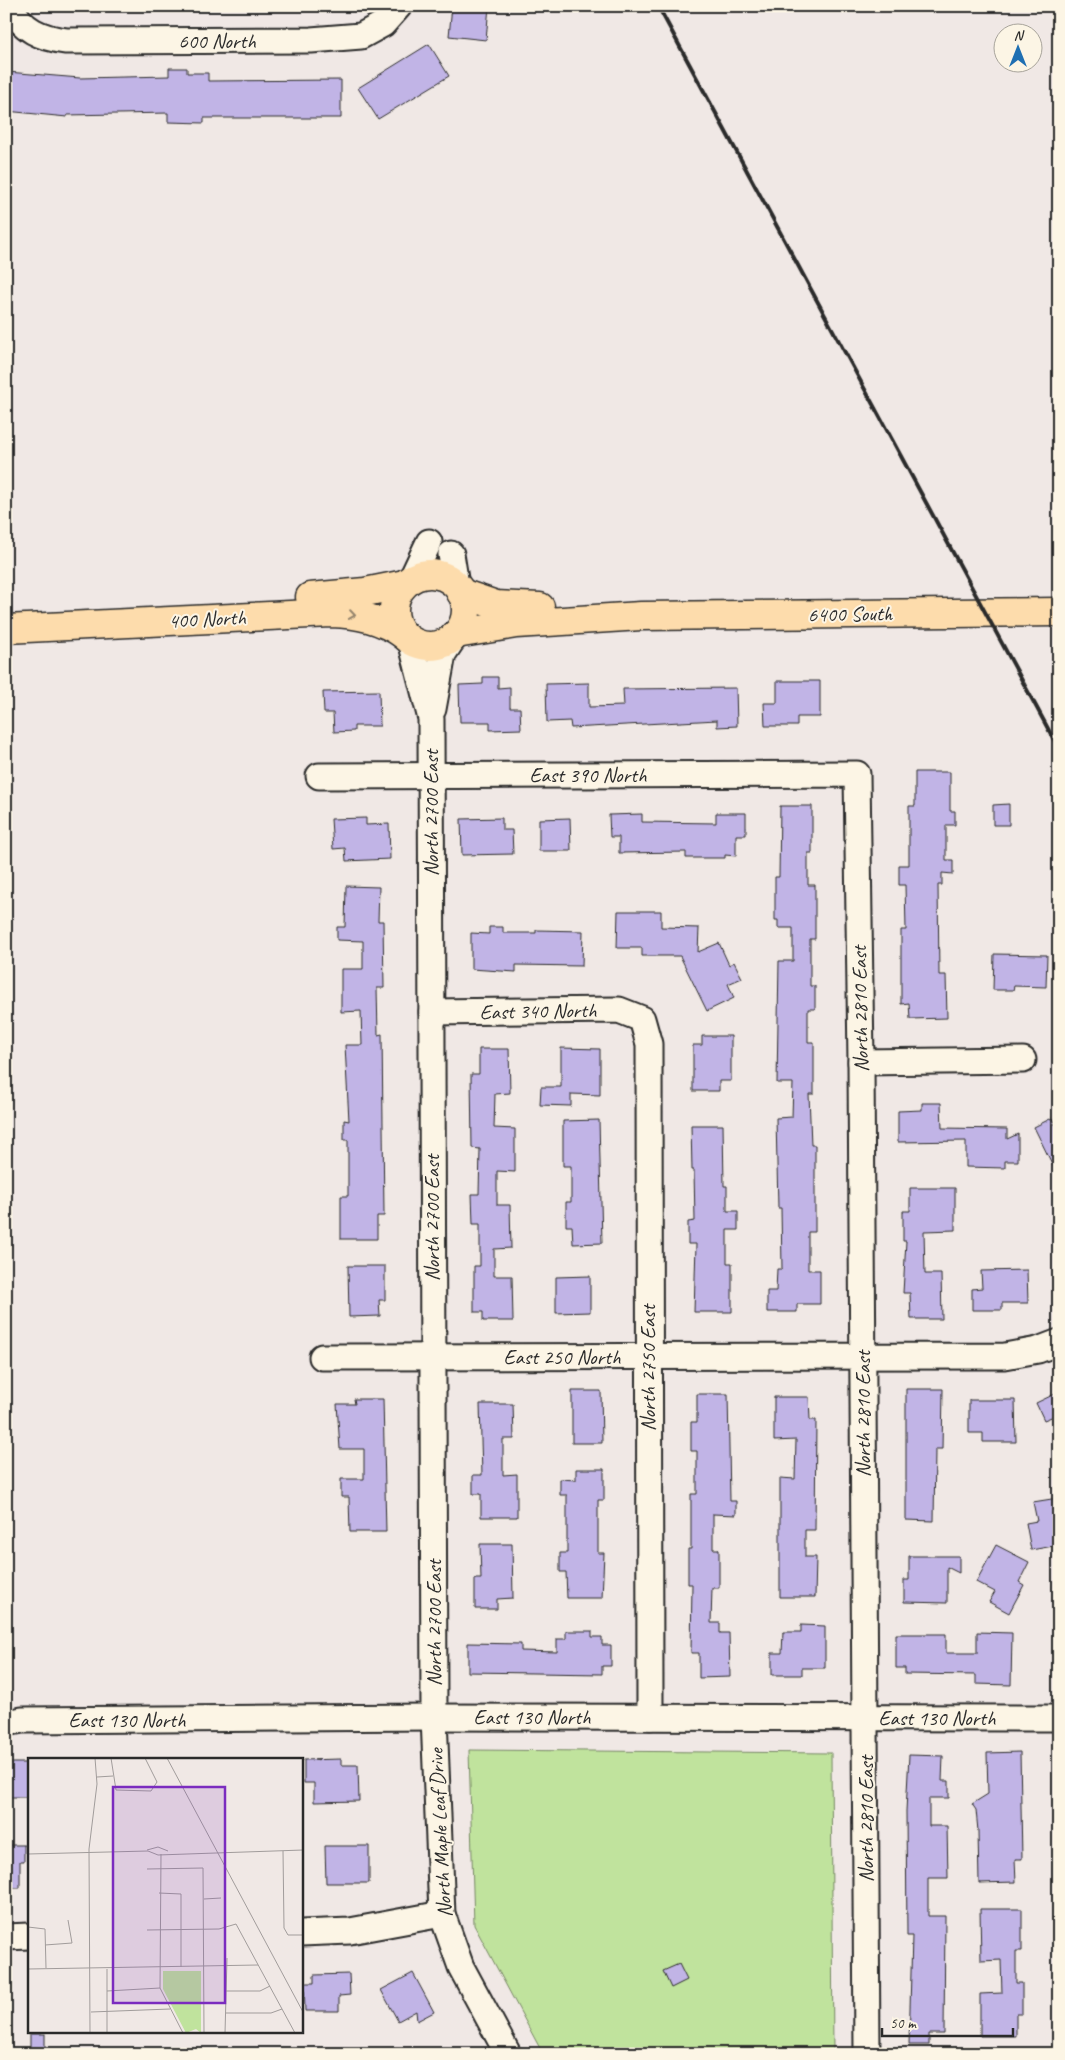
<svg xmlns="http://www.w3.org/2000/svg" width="1065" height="2060" font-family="Caveat,sans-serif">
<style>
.green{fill:#c0e39d;stroke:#768764}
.building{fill:#c1b4e6;stroke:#2b2b2b}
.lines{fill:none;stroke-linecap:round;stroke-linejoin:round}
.minor-casing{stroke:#2b2b2b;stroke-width:29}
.major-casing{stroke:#2b2b2b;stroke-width:31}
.minor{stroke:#fcf5e5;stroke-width:25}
.major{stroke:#fddcac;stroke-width:28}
.rail{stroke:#2b2b2b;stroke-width:4}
.oneway{stroke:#94846c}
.labels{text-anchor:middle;stroke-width:4;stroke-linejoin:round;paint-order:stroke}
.street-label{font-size:21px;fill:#2b2b2b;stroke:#fcf5e5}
.inset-road{fill:none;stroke:#a19c9b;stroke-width:1}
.view{fill:#7b2cbf;fill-opacity:0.15;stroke:#7b2cbf;stroke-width:2.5}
.inset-edge{fill:none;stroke:#2b2b2b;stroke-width:2.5}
</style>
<rect width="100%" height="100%" fill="#f0e8e5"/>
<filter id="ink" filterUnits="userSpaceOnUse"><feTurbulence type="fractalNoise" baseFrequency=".02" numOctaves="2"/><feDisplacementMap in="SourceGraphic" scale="10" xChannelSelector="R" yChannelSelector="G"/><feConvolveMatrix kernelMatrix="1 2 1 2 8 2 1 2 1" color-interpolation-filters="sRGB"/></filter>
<g filter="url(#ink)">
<!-- green -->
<path class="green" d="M469,1750L831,1753L833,2054H543L474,1925Z"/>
<!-- building -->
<g class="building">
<path d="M452,6H489L486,40L449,36Z"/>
<path d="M429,44L449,76L378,119L358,88Z"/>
<path d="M169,68H187V73H208V81L341,80V118H204V123L168,122V113L67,115V117L6,111L7,72L80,78L169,76Z"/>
<path d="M483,677H498V688L510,687V708H520L521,729L490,730V722H460L459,685L483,684Z"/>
<path d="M777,681H820V717H797V726H765L764,703H777Z"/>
<path d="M589,683V707L624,706L623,689L736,688L737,726L717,727V720L571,728L570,721L547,722L546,684Z"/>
<path d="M379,691L380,726H354V731L334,732L333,713H324L323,692Z"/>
<path d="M915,772H950V811H955V825H946V860H953V874L942,873V885H938L939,975H946L947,1018L910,1019L909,1003L901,1004V930H906L905,885H899V865H909V806H915Z"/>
<path d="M1009,804V825H993V805Z"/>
<path d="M780,806H812V853H808V885H815V939H810V986H815V1009H808V1042H814V1094H809L811,1145H815V1232H808V1270H820V1304H797V1312H767V1291H776L777,1269H782L781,1208H778L776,1118L792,1117L793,1083H777L779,961H793V928H778V920H775V877H779Z"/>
<path d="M716,813H746V835H736V856L725,855V858H686V852L619,853V837H610L609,815L642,814V822L716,823Z"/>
<path d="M366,818V825L389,824L390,859L346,861L345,848L333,849L331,819Z"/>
<path d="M502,818V830H512L513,854L462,855L461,819Z"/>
<path d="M570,818L571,851H539V819Z"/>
<path d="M346,886L379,887L378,921H383L384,988H377L378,1035L382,1034L384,1216H377V1239H341V1196H348V1140H344V1120L349,1121L345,1045H362L361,1011L341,1012V969H363V941L337,940V927H345Z"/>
<path d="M618,911H661V927L699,928L698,952L719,943L729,965L734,962L742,978L728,984L734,998L707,1011L680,956H642V948H617Z"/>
<path d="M489,927H503V933H536V930L583,931L582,966L516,965V972L471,969V933L489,934Z"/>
<path d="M994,954L1047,955L1046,987L1014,986L1013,990H993Z"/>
<path d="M702,1036H731V1081H719V1091H693V1045H702Z"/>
<path d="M561,1048L600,1049V1095L571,1094V1106L540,1105L541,1087H561Z"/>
<path d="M479,1049H509L510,1093L495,1094L494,1128L515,1129V1172L497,1171V1205H510L511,1248L494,1249V1276H512L513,1321H483V1312H474V1266H480V1224H473L472,1194H479L480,1149L472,1148L471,1074H479Z"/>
<path d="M922,1103H941L942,1128L1007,1129V1139L1018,1134V1161H1005V1168L966,1167V1141L898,1142V1111L922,1110Z"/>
<path d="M1052,1118L1055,1125L1059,1123V1178L1034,1127Z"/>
<path d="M599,1120L602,1243L573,1244L572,1226H566V1202H571V1166H563V1121Z"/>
<path d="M691,1125H723L724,1186H727V1211H738V1230H727V1263H732V1312H694L696,1244H688V1222L695,1221L694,1170H692Z"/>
<path d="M910,1188H955V1230L924,1231L925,1274H941L942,1319H911L910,1293H903L906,1241H903V1211H910Z"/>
<path d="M348,1266H385V1300H379L380,1316L349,1317Z"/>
<path d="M1027,1270L1028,1303H1002V1310H972V1289L982,1288L981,1271Z"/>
<path d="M590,1276V1312L556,1313V1277Z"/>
<path d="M906,1389H943L942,1449H935L934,1521L906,1520Z"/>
<path d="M572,1391H601L602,1443H572Z"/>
<path d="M1059,1392V1414L1044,1420L1036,1403Z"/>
<path d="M697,1394H728L730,1501H736V1515L713,1514V1549H719V1588H712L711,1623H720V1633H729L730,1677L699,1678V1653H691L692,1584H688V1549H691V1494H697V1451H691V1422H697Z"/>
<path d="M774,1397H809L810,1420H816L815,1530H805V1557H816L815,1597H780V1478L795,1479L796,1440L774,1441Z"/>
<path d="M354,1399H383L386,1532H350L349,1497H341V1479H364V1449H340L337,1404H355Z"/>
<path d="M969,1400H1015L1016,1442H983V1433H969Z"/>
<path d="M480,1404H513L514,1439H503V1475L517,1474V1517H481V1494H473V1475H482Z"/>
<path d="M576,1469H604V1500H598V1553H604L602,1598H567L566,1572H560V1553H567V1495H560V1479L576,1480Z"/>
<path d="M1058,1498L1059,1545L1031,1550L1026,1523L1037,1521L1033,1502Z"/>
<path d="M480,1544H512L513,1598L497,1599V1609H475V1579H481Z"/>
<path d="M996,1545L1029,1562L1019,1582L1024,1585L1009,1613L989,1602L995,1592L976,1582Z"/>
<path d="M909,1556H959V1573L947,1567V1603L904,1602V1580H909Z"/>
<path d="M801,1625L825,1626V1668H802V1675H772V1653H782L783,1632H801Z"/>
<path d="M566,1631H592V1637H602V1645H611V1666H602V1674L468,1672V1643L521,1644V1651L557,1652V1639H566Z"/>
<path d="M977,1632L1012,1633L1011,1685L976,1684V1675L905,1674V1668H896V1634H946V1653H977Z"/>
<path d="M1020,1752L1022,1859H1015L1016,1882L979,1883L978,1831L976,1810L972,1804L988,1794L987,1753Z"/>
<path d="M909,1755L943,1756L942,1781H949V1798H929V1826H947L948,1878H928V1916H945L944,2034H929V2045H909L912,1936H907L906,1811Z"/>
<path d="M341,1759V1765H358L359,1801L314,1802V1783H304V1760Z"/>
<path d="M6,1763H29L28,1797H6Z"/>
<path d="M6,1845H24V1861H20V1888H6Z"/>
<path d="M325,1846H369V1883H326Z"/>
<path d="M980,1909H1022V1951H1016V1983H1022V2014H1016V2036H980V1994L1002,1993L1001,1960L981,1961Z"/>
<path d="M679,1964L687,1980L671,1988L663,1971Z"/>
<path d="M413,1973L434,2012L417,2021L416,2011L398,2021L381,1990Z"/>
<path d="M349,1974L350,1995L339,1996V2011H305L304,1983H314V1975Z"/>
<rect x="30" y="2034" width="15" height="19"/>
</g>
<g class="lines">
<defs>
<g id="minor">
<path d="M11,6C21,30 42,38 66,41L311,40L361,36L383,24L399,6"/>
<path d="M451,554L456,585"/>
<path d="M412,578L429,542"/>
<path d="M411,641L431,719L434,1717L442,1914L461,1967L508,2054"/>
<path d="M433,709L443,654L455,636"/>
<path d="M319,776L857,774L861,1062L867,2054"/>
<path d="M432,1012L619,1010L642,1019L649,1044L650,1717"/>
<path d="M861,1062L1023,1060"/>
<path d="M322,1357L1005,1356L1038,1350L1059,1342"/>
<path d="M6,1723L22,1720L434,1717L1059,1718"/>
<path d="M301,1933L350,1931L442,1914"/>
<path d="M6,1937L29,1936"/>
</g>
<g id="major">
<circle cx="430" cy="610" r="36"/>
<path d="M461,593L496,605L540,607"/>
<path d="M310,597L365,592L405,584"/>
<path d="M6,629L331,613C358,614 382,619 404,635"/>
<path d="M456,634L516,624L641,616L1059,612"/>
</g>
</defs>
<!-- minor casing -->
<use href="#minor" class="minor-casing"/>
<!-- major casing -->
<use href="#major" class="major-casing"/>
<!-- minor -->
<use href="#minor" class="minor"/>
<!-- major -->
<use href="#major" class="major"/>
<!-- rail -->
<path class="rail" d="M658,6L1059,749"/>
</g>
<!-- one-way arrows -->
<defs><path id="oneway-chevron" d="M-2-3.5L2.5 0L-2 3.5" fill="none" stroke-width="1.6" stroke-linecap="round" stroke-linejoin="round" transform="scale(1.25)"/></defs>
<use class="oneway" href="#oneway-chevron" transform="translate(352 615) rotate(8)"/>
</g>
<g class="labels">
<!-- street labels -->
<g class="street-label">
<text x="217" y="48">600 North</text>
<text transform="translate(850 614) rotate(-1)" y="7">6400 South</text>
<text transform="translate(207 619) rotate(-3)" y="7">400 North</text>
<text x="588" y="782">East 390 North</text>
<text transform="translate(431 813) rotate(-90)" y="7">North 2700 East</text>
<text transform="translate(860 1009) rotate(-91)" y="7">North 2810 East</text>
<text transform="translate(538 1011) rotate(-1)" y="7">East 340 North</text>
<text transform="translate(432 1218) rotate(-90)" y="7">North 2700 East</text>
<text x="562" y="1364">East 250 North</text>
<text transform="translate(648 1368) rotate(-90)" y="7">North 2750 East</text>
<text transform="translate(863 1414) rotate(-90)" y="7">North 2810 East</text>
<text transform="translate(434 1623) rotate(-90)" y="7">North 2700 East</text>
<text x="532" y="1724">East 130 North</text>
<text x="937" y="1725">East 130 North</text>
<text x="127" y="1727">East 130 North</text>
<text transform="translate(866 1819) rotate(-90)" y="7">North 2810 East</text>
<text transform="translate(440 1833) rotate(-93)" y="7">North Maple Leaf Drive</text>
</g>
</g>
<!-- overview -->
<g transform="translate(28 1758)">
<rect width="275" height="275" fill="#f0e8e5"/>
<path d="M135,213H173V275L168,271L158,275L135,231Z" fill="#c0e39d"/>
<path class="inset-road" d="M83,0L88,32L123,33L129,24L117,0M139,0L275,254M69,19L85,18M119,92L130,89L140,93M255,93L256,170L260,177H275M0,96L120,93L130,97L275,92M133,96L132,230L155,275M119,111L175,110L176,275M131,135L153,136V209M176,141L193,140M0,169L17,171L18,210M119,172L191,171L208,166L267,275M17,187L44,185L40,162M0,211L230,207M79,211V275M79,233L132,230M197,233H232L242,228M63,254L142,251M198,255H243L254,251M62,275L61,91L69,26L67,0M197,275L199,200"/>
<path class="view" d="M85,29H197V245H85Z"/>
<rect width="275" height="275" class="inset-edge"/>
</g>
<!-- margin -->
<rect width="1065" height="2060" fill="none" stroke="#fcf5e5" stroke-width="25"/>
<rect x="12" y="12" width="1040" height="2035" fill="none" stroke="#2b2b2b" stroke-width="2" filter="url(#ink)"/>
<!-- north arrow -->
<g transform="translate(1018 48)"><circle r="24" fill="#fcf5e5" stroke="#a8a49b"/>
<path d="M0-4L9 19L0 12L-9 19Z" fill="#1f6fb2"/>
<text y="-8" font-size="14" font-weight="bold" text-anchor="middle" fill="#2b2b2b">N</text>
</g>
<!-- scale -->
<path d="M882 2028v8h131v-8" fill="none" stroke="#2b2b2b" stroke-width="2.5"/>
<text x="890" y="2028" font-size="15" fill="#2b2b2b" stroke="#fcf5e5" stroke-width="4" paint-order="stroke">50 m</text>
</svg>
